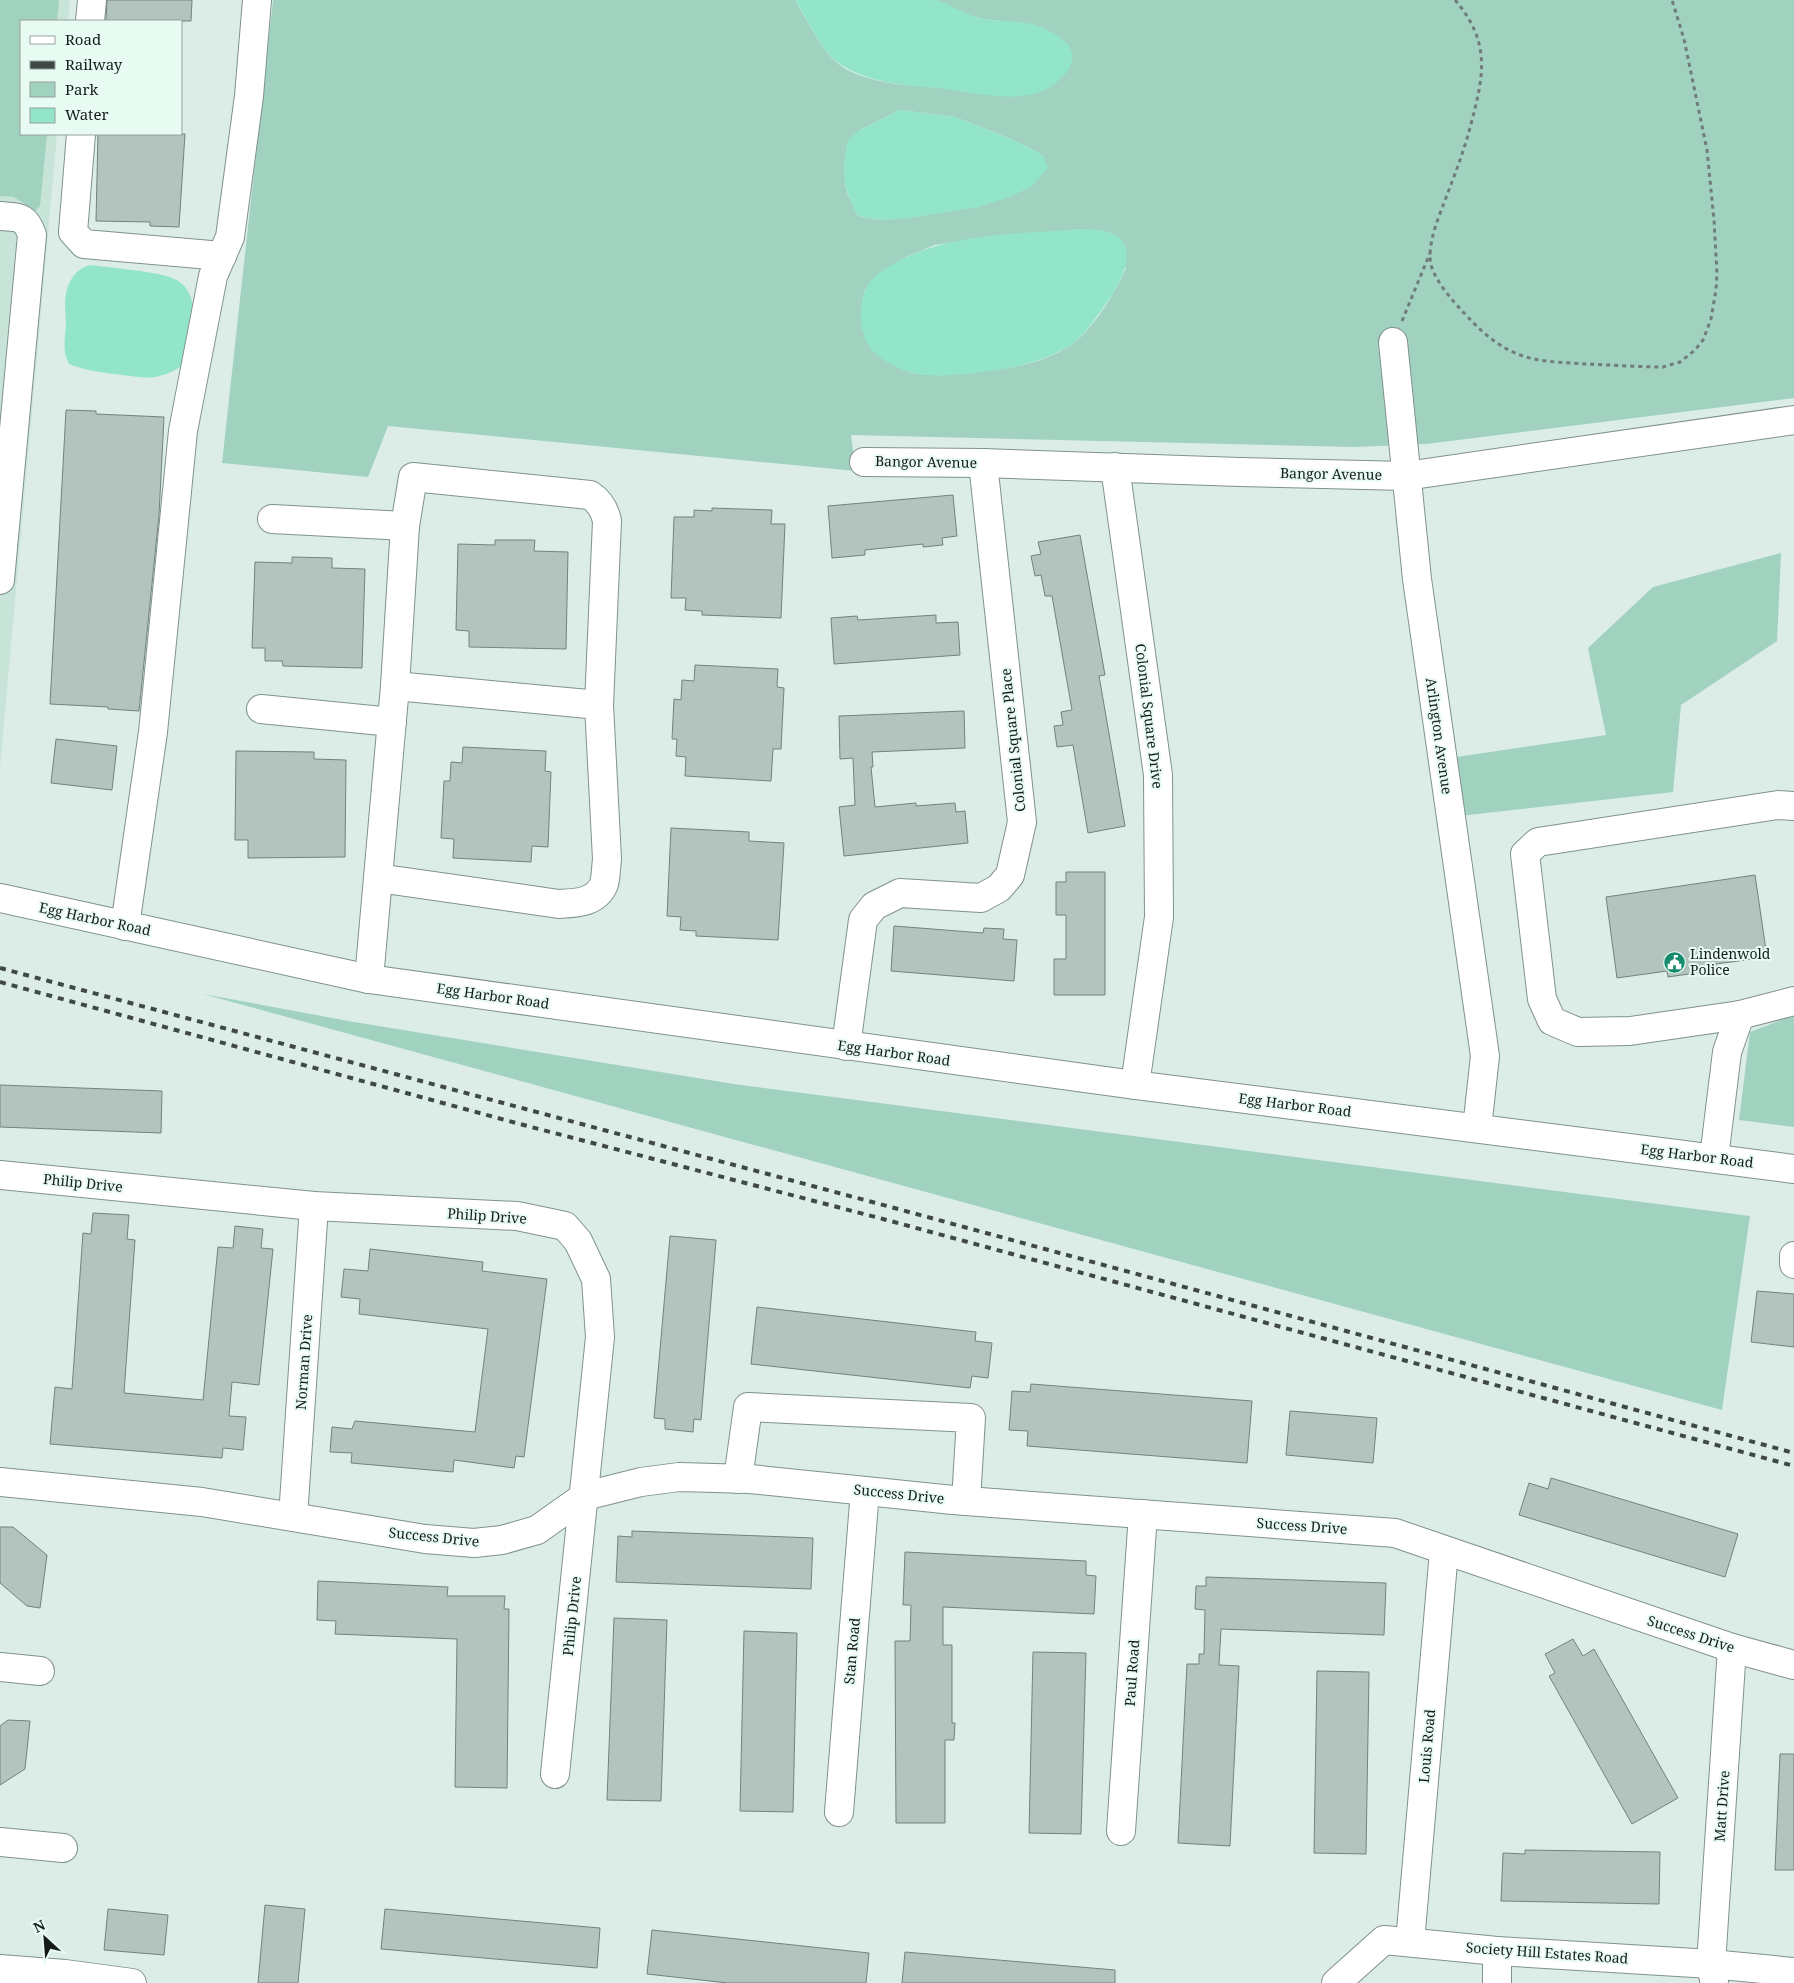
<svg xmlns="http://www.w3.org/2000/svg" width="1794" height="1983" font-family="'Noto Serif',serif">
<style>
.built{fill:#c8e3d8}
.green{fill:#a0d2bf;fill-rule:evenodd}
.water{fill:#93e5c9}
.building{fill:#b2c4bd;stroke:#72837c}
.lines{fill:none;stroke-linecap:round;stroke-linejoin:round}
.minor-casing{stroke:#80928b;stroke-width:30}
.path{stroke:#707c78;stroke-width:3;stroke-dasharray:4 4;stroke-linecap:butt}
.minor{stroke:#fff;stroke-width:28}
.rail{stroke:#3f4845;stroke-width:4;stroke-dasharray:6 6;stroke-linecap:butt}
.labels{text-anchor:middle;stroke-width:4;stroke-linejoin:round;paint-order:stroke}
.street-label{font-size:14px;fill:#151b19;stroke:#e8fbf3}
.poi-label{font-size:14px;fill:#151b19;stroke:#e8fbf3;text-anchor:start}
</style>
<rect width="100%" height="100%" fill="#dbede6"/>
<!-- built -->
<path class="built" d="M0,0H70L68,21H21V134H57L0,767Z"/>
<!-- green -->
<g class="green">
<path d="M0,0H59L57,21H21V134H47L40,206L35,211L14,197L0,196Z"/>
<path d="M273,0H795C806,18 820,47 835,61C860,84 908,85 941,88C964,91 987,94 1009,96L1024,23L983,19L964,14L934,0H1794V398L1426,444L1354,447L851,435L856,471L388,426L368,477L222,463ZM900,110L955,117L1011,139L1043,155L978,207L883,220L858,216L848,195L845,184L860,130ZM1083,229L1126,268C1115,293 1094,328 1072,344C1046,363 1012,368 981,371C960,373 939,377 917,374C910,373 903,368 896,365C861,350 857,325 865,290L906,257L935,245L967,240Z"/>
<path d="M1781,553L1777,641L1681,705L1673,792L1451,817L1443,759L1606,735L1588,648L1653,587Z"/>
<path d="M203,994L354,1022L734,1084L1750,1216L1722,1410Z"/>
<path d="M1794,1015V1127L1739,1120L1750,1032Z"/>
</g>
<!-- water -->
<g class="water">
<path d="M795,0C829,0 863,0 897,0C908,0 924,0 935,0C951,4 964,15 984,19C1003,22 1025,20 1043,28C1055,33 1075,44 1072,59C1071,68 1067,72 1061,78C1030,110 977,92 938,88C903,85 867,83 837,62C822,52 806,16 795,0Z"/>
<path d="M900,110L955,117L1011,139L1043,155L1048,168L1032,186L1010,197L978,207L909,218L883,220L858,216C843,189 841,170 848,140L860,130Z"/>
<path d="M1083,229C1150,229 1127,276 1101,311C1092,323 1083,336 1071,345C1052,357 1029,364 1007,368C984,373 935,379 913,373C899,369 884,362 874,352C859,337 858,309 865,291C870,278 883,269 895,263C950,232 1021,234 1083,229Z"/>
<path d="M90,265C107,267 124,269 140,271C166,275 191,277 193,309C194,323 185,351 182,366C154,383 144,377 114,374C98,372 84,370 69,364C62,350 65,339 66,325C66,318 65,312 65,305C65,287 73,269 90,265Z"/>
</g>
<!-- building -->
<g class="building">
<path d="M107,0H192L191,21H106Z"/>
<path d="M98,134H185L179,227L150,226V222L96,221Z"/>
<path d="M66,410L96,411V414L164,417L159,515L139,711L108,709V707L50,704Z"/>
<path d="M953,495L957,536L942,538L943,545L923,547V544L865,550V555L832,558L828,506Z"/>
<path d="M712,508L772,510L771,524H785L781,618L702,615V611L685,610L686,598H671L674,517H694V510L712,511Z"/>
<path d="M1080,535L1105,675L1099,676L1125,826L1088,833L1073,745L1057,747L1054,726L1063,725L1061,712L1072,710L1052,596H1045L1041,575L1035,576L1031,556L1041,554L1038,542Z"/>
<path d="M495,540H535L534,551L568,552L566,649L469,647V631L456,630L458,544L495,545Z"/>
<path d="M292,557L332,558V568L365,569L362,668L283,666L282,661H265V648H252L255,562L292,563Z"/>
<path d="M936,615V623L958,622L960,655L834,664L831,618L857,616L858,620Z"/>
<path d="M695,665L778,669L777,687L784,688L781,749H773L771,781L685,776L686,757L676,756L677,739H672L674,699L681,700L682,680L694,681Z"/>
<path d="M964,711L965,748L872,752L873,767H871L875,807L916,803V806L955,803L956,812L965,811L968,843L844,856L839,807L855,805L853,758L840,759L839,716Z"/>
<path d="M56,739L117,746L112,790L51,783Z"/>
<path d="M463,747L546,751L545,771L551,772L548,847L532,846L531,862L453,858L454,839L441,838L444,781H450L451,762L462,763Z"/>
<path d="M236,751L314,752V759L346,760L345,857L248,858V840H235Z"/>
<path d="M671,828L749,832V841L784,843L778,940L696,936V931L680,930L681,917L667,916Z"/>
<path d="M1066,872H1105V995H1054V959H1066V915H1056V882H1066Z"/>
<path d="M1755,875L1767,957L1716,964L1717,970L1668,977L1667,971L1617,978L1606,897Z"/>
<path d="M894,926L983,933L984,928L1004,929L1003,939L1017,940L1014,981L891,971Z"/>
<path d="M0,1085L162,1091L161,1133L0,1127Z"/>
<path d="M93,1213L129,1215L127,1239L135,1240L124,1393L203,1400L218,1247L233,1248L235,1226L263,1229L261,1248L273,1249L259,1385L232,1382L229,1416L246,1417L243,1450L223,1448L222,1458L50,1444L55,1387L72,1389L83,1233L91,1234Z"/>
<path d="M670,1236L716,1240L701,1420L694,1419L693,1432L665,1429V1419L654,1418Z"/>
<path d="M370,1249L483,1262L482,1271L547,1279L524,1457L516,1456L514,1468L454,1460L453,1472L351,1463L352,1453L330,1452L332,1427L352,1429L355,1421L475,1432L488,1329L359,1314L360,1299L341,1297L344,1269L368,1271Z"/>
<path d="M1757,1291L1794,1294V1347L1751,1342Z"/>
<path d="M757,1307L976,1332L975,1341L992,1343L988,1378L972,1376L970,1388L751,1364Z"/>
<path d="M1031,1384L1252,1401L1247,1463L1027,1446L1028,1431L1009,1430L1012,1391L1030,1392Z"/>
<path d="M1290,1411L1377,1418L1373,1463L1286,1455Z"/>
<path d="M1551,1478L1738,1534L1725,1577L1519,1515L1529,1483L1548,1489Z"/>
<path d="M0,1527H13L47,1555L40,1608L27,1606L0,1583Z"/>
<path d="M632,1531L813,1538L811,1589L616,1582L618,1536L632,1537Z"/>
<path d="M905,1552L1086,1561V1575L1096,1576L1094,1614L943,1607V1645H952V1723H955L954,1740H945V1823H896L895,1641H910L911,1605H903Z"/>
<path d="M1206,1577L1386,1583L1384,1635L1221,1629L1219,1665L1239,1666L1230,1846L1178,1843L1187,1664H1199V1654H1204L1205,1610L1195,1609L1196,1586H1206Z"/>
<path d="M318,1581L448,1587L447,1596H505L504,1609H509L507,1788L455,1787L457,1639L335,1634L336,1621L317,1620Z"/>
<path d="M614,1618L667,1620L661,1801L607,1800Z"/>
<path d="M744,1631L797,1633L793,1812L740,1811Z"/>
<path d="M1573,1639L1583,1656L1594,1649L1678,1798L1632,1824L1549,1676L1555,1673L1545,1654Z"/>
<path d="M1033,1652L1086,1653L1081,1834L1029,1833Z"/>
<path d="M1317,1671L1369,1672L1366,1854L1314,1853Z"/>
<path d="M8,1720L30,1721L25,1769L0,1785V1726Z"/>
<path d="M1780,1754H1794V1870H1775Z"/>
<path d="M1525,1850L1660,1852L1659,1904L1501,1901L1503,1853L1525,1854Z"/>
<path d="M265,1905L305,1909L298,1983H258Z"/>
<path d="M108,1909L168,1915L164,1955L104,1950Z"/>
<path d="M385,1909L600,1928L597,1968L381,1949Z"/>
<path d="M652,1930L869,1953L866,1983H728L647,1974Z"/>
<path d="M905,1952L1115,1970V1983H902Z"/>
</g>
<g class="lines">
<defs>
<g id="minor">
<path d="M90,21L92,0"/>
<path d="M81,134L73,232L84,244L222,256"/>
<path d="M0,216C19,218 25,215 32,235L0,580"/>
<path d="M1393,342L1417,579L1485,1056L1477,1128"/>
<path d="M864,462L983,463L1240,472L1406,476L1794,420"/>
<path d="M1115,467L1158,775L1159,917L1135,1085"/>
<path d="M272,519L405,526"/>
<path d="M395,686L599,705"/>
<path d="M261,709L392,722"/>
<path d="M0,898L369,979L1135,1085L1794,1169"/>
<path d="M125,926L153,732L183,431L213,276L230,237L249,96L257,0"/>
<path d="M369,979L395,686L405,526L413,477L590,495C599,501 605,511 607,521L599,705L607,859C606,867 606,877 604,884C596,903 576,903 559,904L378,878"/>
<path d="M1740,1015L1630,1031L1578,1032L1552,1021L1542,999L1525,854L1538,842L1778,805L1794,806"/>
<path d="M846,1046L863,920L874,906L900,893L981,898L999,888L1010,875L1022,822L983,463"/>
<path d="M1714,1158L1727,1052L1740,1015L1794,1001"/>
<path d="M0,1175L314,1206L517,1216L565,1226L578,1241L596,1279L600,1337L555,1774"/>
<path d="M1794,1256V1264"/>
<path d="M738,1479L748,1407L971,1418L966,1501"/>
<path d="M0,1482L202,1502L425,1539L474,1543L502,1540L537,1530L585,1496L641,1482L679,1477L750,1479L953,1500L1395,1533L1732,1648L1794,1665"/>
<path d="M293,1517L314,1206"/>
<path d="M0,1667L40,1671"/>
<path d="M839,1812L865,1491"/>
<path d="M1121,1831L1143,1514"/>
<path d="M0,1842L63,1848"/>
<path d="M1410,1942L1444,1551"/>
<path d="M0,1969L65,1974L132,1983"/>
<path d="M1714,1980L1711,1964L1732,1648"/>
<path d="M1336,1983L1384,1940L1497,1951L1711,1964L1794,1972"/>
<path d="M1497,1983V1951"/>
</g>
</defs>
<!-- minor casing -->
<use href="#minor" class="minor-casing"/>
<!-- path -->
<g class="path">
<path d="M1455,0C1491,42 1484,75 1471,124C1464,151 1454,177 1444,203C1437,221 1427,246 1431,265C1436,282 1452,300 1463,312C1478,328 1493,343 1513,352C1536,363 1562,362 1587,364C1612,365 1638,367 1663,367L1680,362L1695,350L1703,340L1711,319L1716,290L1717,273L1714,220L1707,150L1684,39L1672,0"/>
<path d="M1402,321L1430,253"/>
</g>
<!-- minor -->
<use href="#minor" class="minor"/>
<!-- rail -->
<g class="rail">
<path d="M0,968L887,1206L1794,1453"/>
<path d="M0,982L516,1123L883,1219L1794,1466"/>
</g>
</g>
<!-- icons -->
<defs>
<symbol id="civic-disc" viewBox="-11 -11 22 22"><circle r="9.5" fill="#158c6e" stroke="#e8fbf3"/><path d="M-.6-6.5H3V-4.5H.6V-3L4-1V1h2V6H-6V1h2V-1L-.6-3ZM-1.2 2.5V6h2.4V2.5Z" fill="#fff"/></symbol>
</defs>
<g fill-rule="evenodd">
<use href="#civic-disc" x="1662" y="950" width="25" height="25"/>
</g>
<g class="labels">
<!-- street labels -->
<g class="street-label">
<text transform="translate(926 462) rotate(1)" y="5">Bangor Avenue</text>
<text transform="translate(1331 474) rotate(1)" y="5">Bangor Avenue</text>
<text transform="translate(1149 716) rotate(83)" y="5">Colonial Square Drive</text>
<text transform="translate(1439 736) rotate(82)" y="5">Arlington Avenue</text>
<text transform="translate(1013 740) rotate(-96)" y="5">Colonial Square Place</text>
<text transform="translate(95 919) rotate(12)" y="5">Egg Harbor Road</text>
<text transform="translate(493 996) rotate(8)" y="5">Egg Harbor Road</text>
<text transform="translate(894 1053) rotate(8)" y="5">Egg Harbor Road</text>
<text transform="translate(1295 1105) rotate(7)" y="5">Egg Harbor Road</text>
<text transform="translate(1697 1156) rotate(7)" y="5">Egg Harbor Road</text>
<text transform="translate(83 1183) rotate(6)" y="5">Philip Drive</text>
<text transform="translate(487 1216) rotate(4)" y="5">Philip Drive</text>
<text transform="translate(304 1362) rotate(-86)" y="5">Norman Drive</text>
<text transform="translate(899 1494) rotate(6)" y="5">Success Drive</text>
<text transform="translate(1302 1526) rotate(4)" y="5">Success Drive</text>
<text transform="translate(434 1537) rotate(6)" y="5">Success Drive</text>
<text transform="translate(572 1616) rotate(-84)" y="5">Philip Drive</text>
<text transform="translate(1691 1634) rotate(18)" y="5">Success Drive</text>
<text transform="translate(852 1651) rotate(-85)" y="5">Stan Road</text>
<text transform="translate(1132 1673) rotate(-86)" y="5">Paul Road</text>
<text transform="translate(1427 1746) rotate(-85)" y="5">Louis Road</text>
<text transform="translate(1722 1806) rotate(-86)" y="5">Matt Drive</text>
<text transform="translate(1547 1953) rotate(4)" y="5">Society Hill Estates Road</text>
</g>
<!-- poi labels -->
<g class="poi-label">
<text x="1690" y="959">Lindenwold<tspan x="1690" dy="16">Police</tspan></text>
</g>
</g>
<!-- legend -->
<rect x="20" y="20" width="162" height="115" fill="#e8fbf3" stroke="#94a19c"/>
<rect x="30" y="36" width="25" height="8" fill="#ffffff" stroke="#94a19c"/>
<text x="65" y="45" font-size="15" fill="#151b19">Road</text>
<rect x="30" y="61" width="25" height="8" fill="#3f4845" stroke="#94a19c"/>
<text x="65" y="70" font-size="15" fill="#151b19">Railway</text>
<rect x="30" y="82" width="25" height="15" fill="#a0d2bf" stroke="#94a19c"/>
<text x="65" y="95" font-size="15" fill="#151b19">Park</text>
<rect x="30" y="108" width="25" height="15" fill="#93e5c9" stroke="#94a19c"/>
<text x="65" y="120" font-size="15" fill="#151b19">Water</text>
<!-- north arrow -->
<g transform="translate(45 1938) rotate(334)" stroke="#e8fbf3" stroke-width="4" paint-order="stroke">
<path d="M0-4L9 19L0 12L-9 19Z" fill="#151b19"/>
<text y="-8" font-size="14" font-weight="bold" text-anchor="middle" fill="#151b19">N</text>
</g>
</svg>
